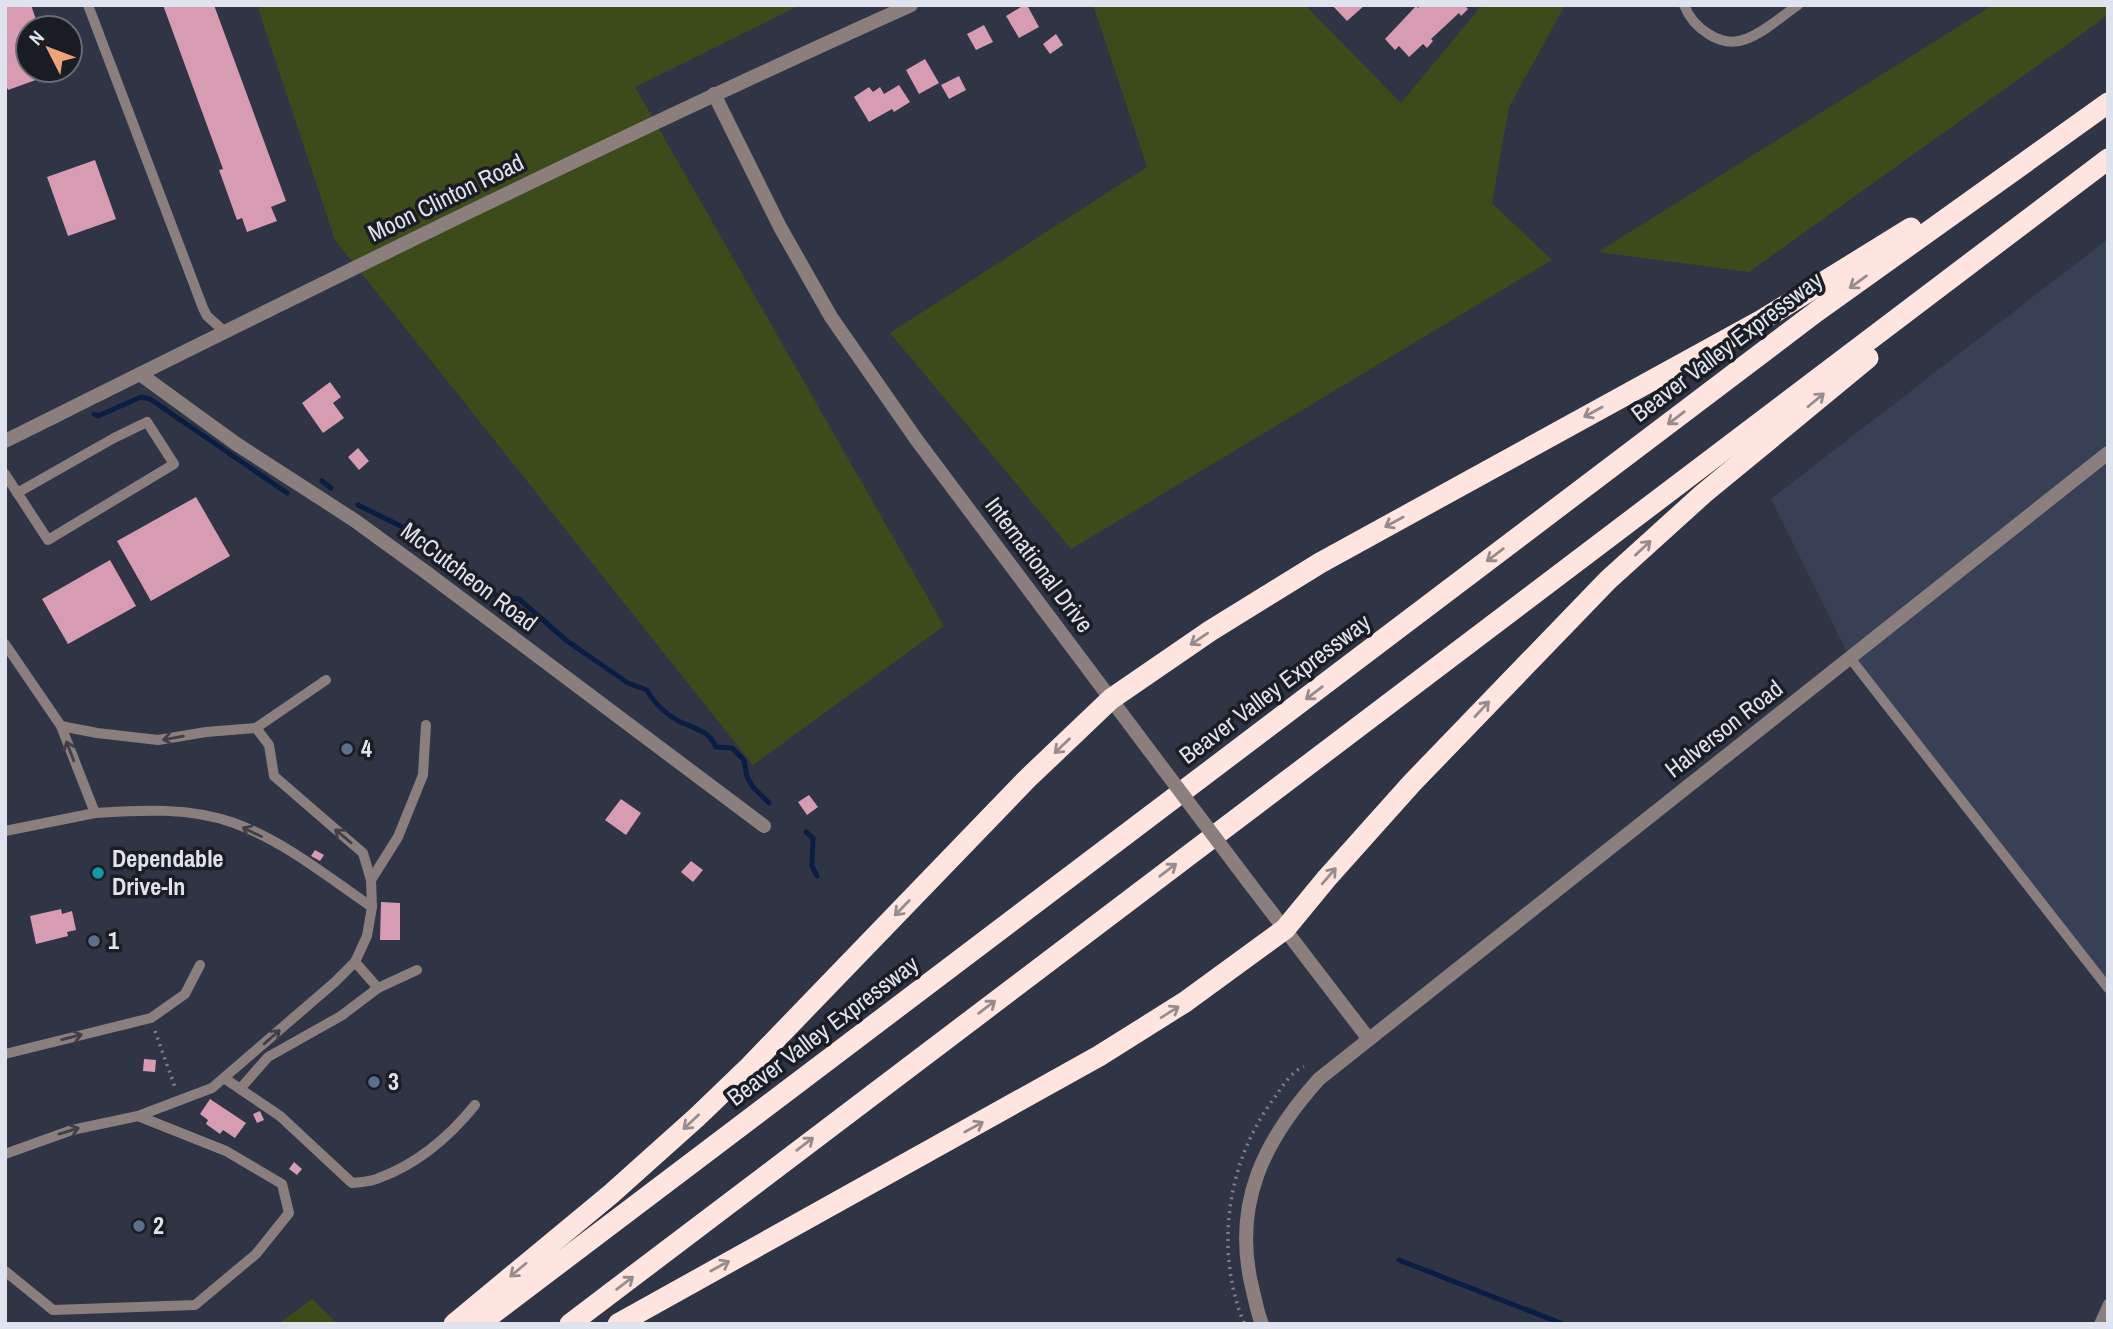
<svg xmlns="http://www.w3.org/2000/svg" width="2113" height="1329" font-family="'Archivo Narrow',sans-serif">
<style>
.built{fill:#384055}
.green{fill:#3d4a19}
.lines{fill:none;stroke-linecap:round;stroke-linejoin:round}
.stream{stroke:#0a1e43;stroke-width:5}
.building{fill:#d79cb1}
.path{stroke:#7b808e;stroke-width:3.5;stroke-dasharray:2 5;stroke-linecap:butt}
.service{stroke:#8a7f7d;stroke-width:10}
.minor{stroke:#8a7f7d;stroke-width:14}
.tertiary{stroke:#8a7f7d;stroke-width:14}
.motorway{stroke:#ffe5e0;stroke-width:21}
.tertiary-bridge{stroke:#8a7f7d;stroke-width:14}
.oneway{stroke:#988b8b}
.oneway2{stroke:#413f43}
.service-dot{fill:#5c6f8a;stroke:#1a1d24;stroke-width:2.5}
.culture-dot{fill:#0f9aa8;stroke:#1a1d24;stroke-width:2.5}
.labels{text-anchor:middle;stroke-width:7;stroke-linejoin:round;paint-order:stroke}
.street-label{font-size:24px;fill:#dfe3ee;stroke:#1a1d24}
.poi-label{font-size:24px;font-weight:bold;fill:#dfe3ee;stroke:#1a1d24;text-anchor:start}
</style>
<rect width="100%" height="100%" fill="#2f3545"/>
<!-- built -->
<path class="built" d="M2108,239V1004L2101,979L1850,658L1771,499Z"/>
<!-- green -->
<g class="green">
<path d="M257,5H800L635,87L944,626L753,765L335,240Z"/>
<path d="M1093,5H1305L1401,103L1482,5H1565L1509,107L1492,203L1552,260L1071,549L890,333L1147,167Z"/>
<path d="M1993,5H2108V15L1749,272L1598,252Z"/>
<path d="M312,1299L338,1324H278Z"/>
</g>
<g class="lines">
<!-- stream -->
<g class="stream">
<path d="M94,414L98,416L141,397L150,399L287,493"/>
<path d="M322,481L331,488"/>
<path d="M358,505L415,533L434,553L475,583L499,597L519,599L567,641L628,683L647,690C654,704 670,718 685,724C699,730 709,732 716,747L732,748L744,760L747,777L753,787L769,803"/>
<path d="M806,832L813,838L812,866L817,876"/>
<path d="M1399,1260L1563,1324"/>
</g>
</g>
<!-- building -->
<g class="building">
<path d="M5,5H31L39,28H28V70H54L55,73L8,90L5,83Z"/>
<path d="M163,5H214L286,201L271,207L277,221L247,232L242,218L237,220L219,170L223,169Z"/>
<path d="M1024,5H1027L1039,27L1019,38L1006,16Z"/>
<path d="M1332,5H1365L1347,21Z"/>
<path d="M1422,5H1464L1468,9L1461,16L1459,13L1431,39L1433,41L1427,48L1423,44L1409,57L1399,46L1395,50L1385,39L1416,6L1418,8Z"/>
<path d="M984,25L993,42L976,50L967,34Z"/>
<path d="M1056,34L1063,45L1050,54L1043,44Z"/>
<path d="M925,59L939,83L919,94L906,70Z"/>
<path d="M959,76L966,90L949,99L941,85Z"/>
<path d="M899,85L910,102L894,112L892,109L869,122L854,97L869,87L873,92L880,87L884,94Z"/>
<path d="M95,160L116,219L68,236L47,177Z"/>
<path d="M330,382L341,397L333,403L344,418L323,433L302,403Z"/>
<path d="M358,448L369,461L359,470L348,457Z"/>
<path d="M196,497L230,556L151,601L117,541Z"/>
<path d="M110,560L136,606L68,644L42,599Z"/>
<path d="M809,795L818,807L807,815L798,802Z"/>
<path d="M621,799L641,813L626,835L605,820Z"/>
<path d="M315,850L324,855L320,861L311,856Z"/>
<path d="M691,861L703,870L693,882L681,872Z"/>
<path d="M381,902L400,903V940H380Z"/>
<path d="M61,909L62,914L72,911L76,930L67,932L68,936L36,944L30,916Z"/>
<path d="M144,1059L156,1060L155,1072L143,1071Z"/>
<path d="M210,1099L246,1123L235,1138L223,1130L220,1134L206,1124L208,1120L200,1114Z"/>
<path d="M260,1111L264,1120L257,1123L253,1114Z"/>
<path d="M294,1162L302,1169L297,1175L289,1169Z"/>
</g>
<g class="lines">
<!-- path -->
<g class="path">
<path d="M155,1031L176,1090"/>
<path d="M1244,1323C1214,1250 1227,1160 1275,1097C1283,1086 1291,1071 1304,1067"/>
</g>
<!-- service -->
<g class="service">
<path d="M88,5L203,308L207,316L224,331"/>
<path d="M1684,5C1693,28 1721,49 1746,39C1765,32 1782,16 1798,5"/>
<path d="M5,474L48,540L174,464L147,422L114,438L17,493"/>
<path d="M5,644L61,726L97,733L158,740L206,732L256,728L269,745L274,776L363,853L371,880L372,907L367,936L355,962L335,982L212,1088L138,1116L72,1130L5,1154"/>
<path d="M1850,658L2108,988"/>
<path d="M61,726L95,813C141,810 190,807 234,823C284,841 328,877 372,907"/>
<path d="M256,728L326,680"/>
<path d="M5,831L95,813"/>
<path d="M371,880L398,837L423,775L426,725"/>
<path d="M355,962L378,988"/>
<path d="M5,1054L151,1018L185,994L200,965"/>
<path d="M224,1078L280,1116L352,1183C360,1182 371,1182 379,1178C417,1164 450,1136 475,1105"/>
<path d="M240,1089L268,1057L341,1016L378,988L417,970"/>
<path d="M5,1271L53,1310L195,1305L256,1254L289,1213L282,1184L226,1151L138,1116"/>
<path d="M2099,1324L2108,1304"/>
</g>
<!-- minor -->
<path class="minor" d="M140,374L235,443L354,520L427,573L764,826"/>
<!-- tertiary -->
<g class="tertiary">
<path d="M714,94L780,227L831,317L916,439L1149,750"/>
<path d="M5,441C305,292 605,142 911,5"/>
<path d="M1250,884L1368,1038"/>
<path d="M1262,1324C1257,1312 1255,1299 1252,1287C1232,1204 1264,1140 1319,1079L2108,453"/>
</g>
<!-- motorway -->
<g class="motorway">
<path d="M454,1324L611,1194L697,1117L749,1067L1027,779L1111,699L1210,631L1320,563L1762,320L1911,228"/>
<path d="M479,1324L1816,312L2108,103"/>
<path d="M570,1324L2108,159"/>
<path d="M618,1324L1099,1056L1185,1002L1285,929L1327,878L1412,783L1608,580L1703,494L1868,358"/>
</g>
<!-- tertiary-bridge -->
<path class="tertiary-bridge" d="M1149,750L1250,884"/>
</g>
<!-- one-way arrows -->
<defs><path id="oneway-shaft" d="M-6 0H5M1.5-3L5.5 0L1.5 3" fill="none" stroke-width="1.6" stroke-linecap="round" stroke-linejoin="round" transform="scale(1.75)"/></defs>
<g class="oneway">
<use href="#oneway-shaft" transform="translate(1858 282) rotate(144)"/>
<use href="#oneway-shaft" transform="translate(1816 400) rotate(-40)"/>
<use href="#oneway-shaft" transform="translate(1593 412) rotate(151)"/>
<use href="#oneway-shaft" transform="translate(1676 418) rotate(143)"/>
<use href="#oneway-shaft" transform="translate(1394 522) rotate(151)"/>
<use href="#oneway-shaft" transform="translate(1643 548) rotate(-43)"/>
<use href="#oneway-shaft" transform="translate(1495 555) rotate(143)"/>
<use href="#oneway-shaft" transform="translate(1199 639) rotate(146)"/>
<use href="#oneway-shaft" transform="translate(1314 693) rotate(143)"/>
<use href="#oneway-shaft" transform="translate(1482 709) rotate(-47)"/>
<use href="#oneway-shaft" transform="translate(1062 746) rotate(136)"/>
<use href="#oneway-shaft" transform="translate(1168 870) rotate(-37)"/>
<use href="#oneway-shaft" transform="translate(1329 876) rotate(-49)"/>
<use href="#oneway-shaft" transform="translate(902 908) rotate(134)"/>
<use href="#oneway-shaft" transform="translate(987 1007) rotate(-37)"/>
<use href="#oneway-shaft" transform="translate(1170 1012) rotate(-32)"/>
<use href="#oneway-shaft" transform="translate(691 1122) rotate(137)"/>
<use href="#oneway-shaft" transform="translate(974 1127) rotate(-29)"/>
<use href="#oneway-shaft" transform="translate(805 1144) rotate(-38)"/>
<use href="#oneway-shaft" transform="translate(720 1266) rotate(-29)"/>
<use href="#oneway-shaft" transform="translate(518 1270) rotate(140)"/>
<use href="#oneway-shaft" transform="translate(625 1283) rotate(-37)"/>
</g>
<g class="oneway2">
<use href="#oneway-shaft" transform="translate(173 738) rotate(170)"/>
<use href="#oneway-shaft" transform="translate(70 751) rotate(-111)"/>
<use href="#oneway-shaft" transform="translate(252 832) rotate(-154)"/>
<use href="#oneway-shaft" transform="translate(343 836) rotate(-140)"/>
<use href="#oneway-shaft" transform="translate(72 1037) rotate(-14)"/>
<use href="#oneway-shaft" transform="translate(272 1037) rotate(-41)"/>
<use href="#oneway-shaft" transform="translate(69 1131) rotate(-17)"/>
</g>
<!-- markers -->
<g class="service-dot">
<circle cx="347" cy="749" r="7"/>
<circle cx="94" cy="941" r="7"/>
<circle cx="374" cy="1082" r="7"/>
<circle cx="139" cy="1226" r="7"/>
</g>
<circle class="culture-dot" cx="98" cy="873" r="7"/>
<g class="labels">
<!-- street labels -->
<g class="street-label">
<text transform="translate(446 198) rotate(-26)" y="8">Moon Clinton Road</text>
<text transform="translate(1727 347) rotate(-37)" y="8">Beaver Valley Expressway</text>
<text transform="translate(1039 565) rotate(53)" y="8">International Drive</text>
<text transform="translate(469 577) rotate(37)" y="8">McCutcheon Road</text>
<text transform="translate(1275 689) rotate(-37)" y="8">Beaver Valley Expressway</text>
<text transform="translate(1724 729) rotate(-38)" y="8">Halverson Road</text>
<text transform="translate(823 1031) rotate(-37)" y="8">Beaver Valley Expressway</text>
</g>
<!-- poi labels -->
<g class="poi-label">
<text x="361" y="757">4</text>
<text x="112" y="867">Dependable<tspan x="112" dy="28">Drive-In</tspan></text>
<text x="108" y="949">1</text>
<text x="388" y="1090">3</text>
<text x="153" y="1234">2</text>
</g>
</g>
<!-- border -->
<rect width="2113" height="1329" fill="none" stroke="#dfe3ee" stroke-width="14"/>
<!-- north arrow -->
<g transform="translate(49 49) rotate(312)"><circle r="33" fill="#1a1d24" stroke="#696c75" stroke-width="2"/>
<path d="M0-5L12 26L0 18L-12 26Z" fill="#f0a278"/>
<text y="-10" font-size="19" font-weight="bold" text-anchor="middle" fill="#dfe3ee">N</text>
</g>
</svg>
